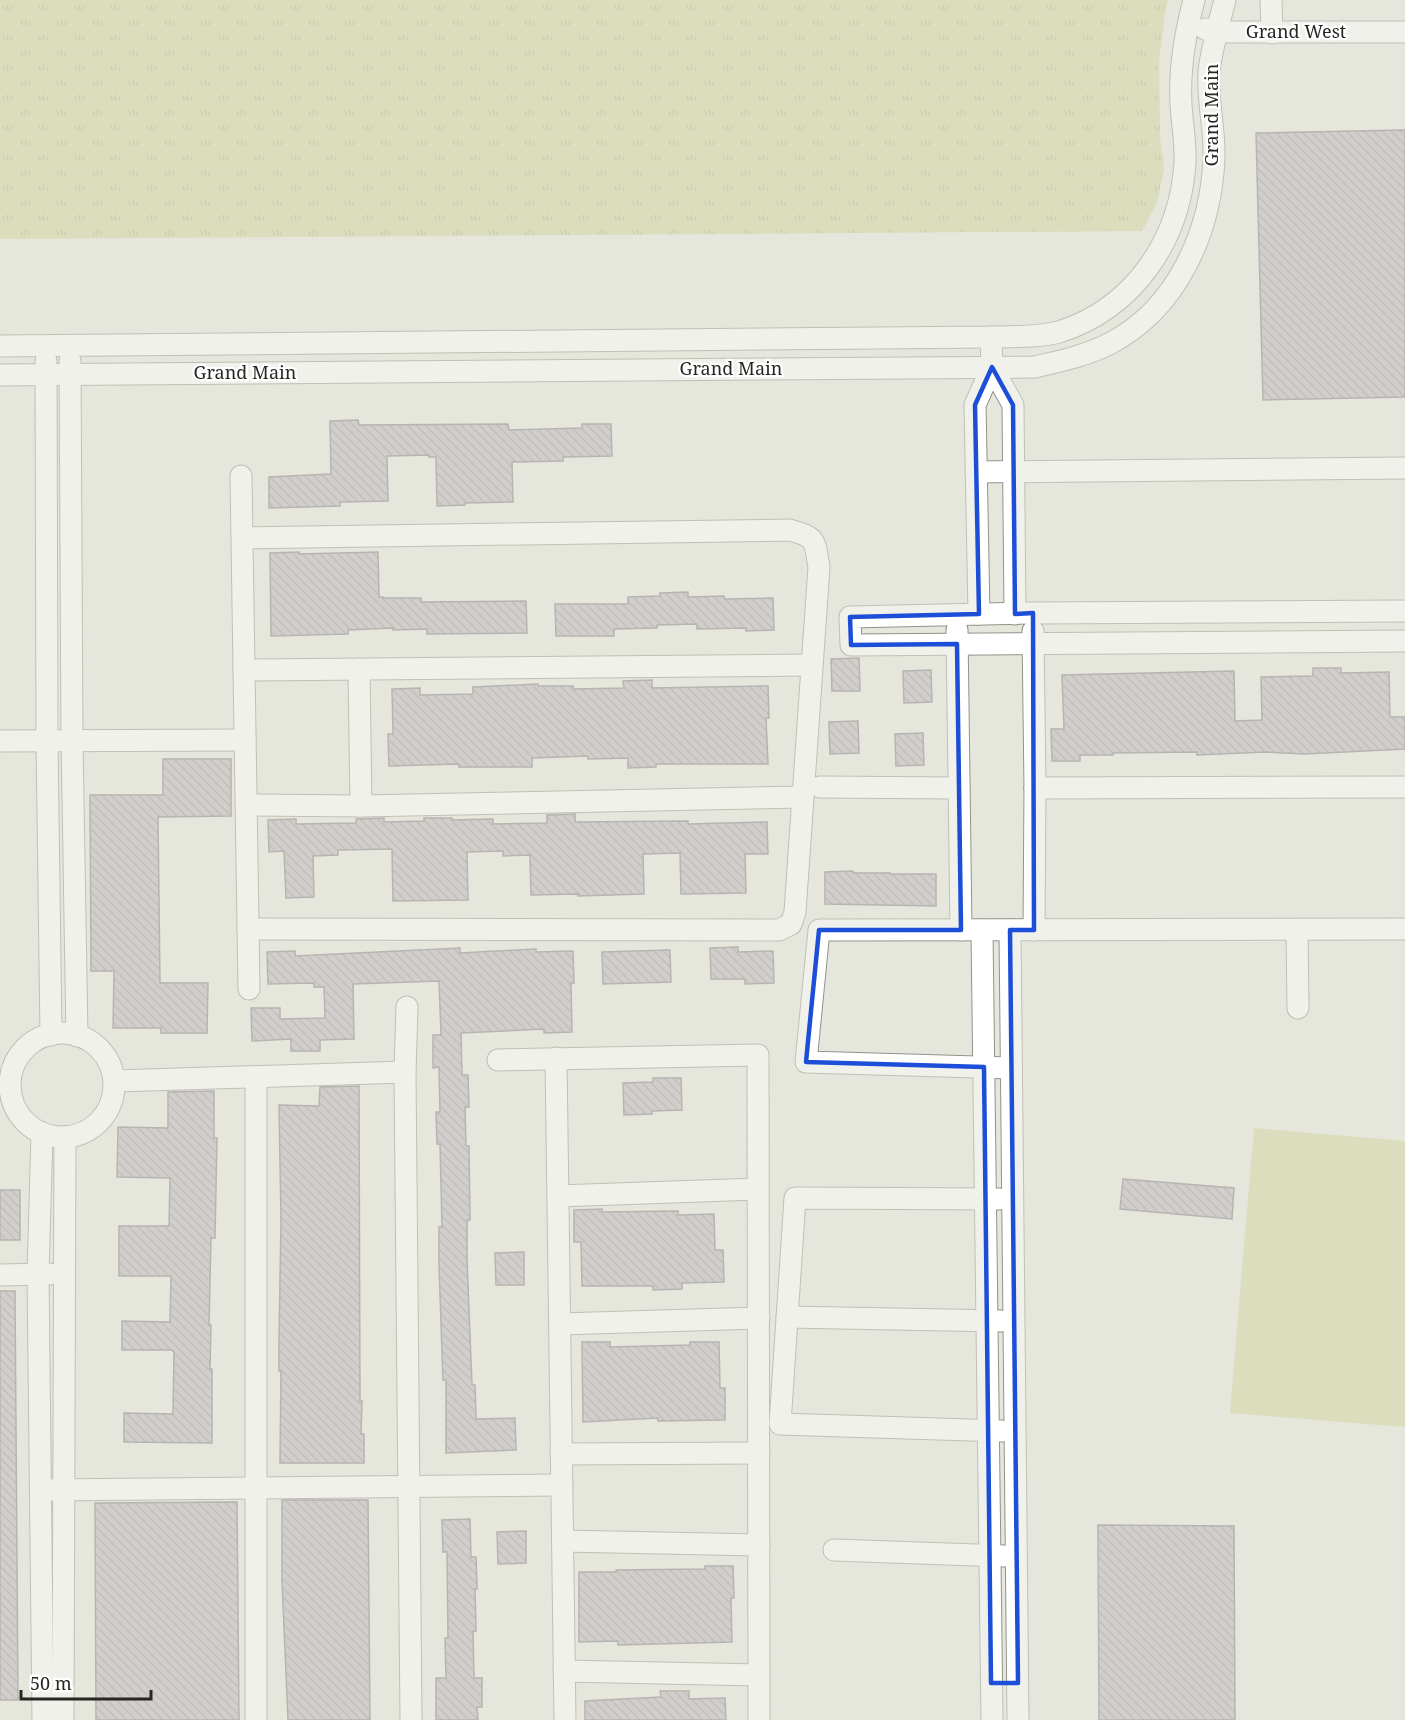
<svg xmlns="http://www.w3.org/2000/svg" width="1405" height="1720" font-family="'Noto Serif',serif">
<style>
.grass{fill:url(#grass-tufts)}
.park{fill:#d0d394}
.building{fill:url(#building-back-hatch);stroke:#80787d;stroke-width:1.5}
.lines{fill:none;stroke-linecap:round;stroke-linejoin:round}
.minor-casing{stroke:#93938b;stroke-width:23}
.minor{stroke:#fff;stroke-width:21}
.marked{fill:none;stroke:#1d4ed8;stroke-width:4.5;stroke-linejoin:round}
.labels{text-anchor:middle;stroke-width:4.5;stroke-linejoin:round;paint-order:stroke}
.street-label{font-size:18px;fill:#262622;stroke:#fff}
</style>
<defs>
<pattern id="grass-tufts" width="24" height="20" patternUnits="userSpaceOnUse" patternTransform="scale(1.5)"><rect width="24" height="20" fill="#d0d394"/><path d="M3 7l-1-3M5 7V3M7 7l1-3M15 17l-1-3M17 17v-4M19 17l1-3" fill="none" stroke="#b2b57f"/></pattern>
<pattern id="building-back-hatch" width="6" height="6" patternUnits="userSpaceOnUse" patternTransform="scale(1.5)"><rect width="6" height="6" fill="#bab1b7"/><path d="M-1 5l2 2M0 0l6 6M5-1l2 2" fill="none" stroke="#979094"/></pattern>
</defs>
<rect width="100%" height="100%" fill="#e5e6dc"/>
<!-- grass -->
<path class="grass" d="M0,0H1168L1165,14L1159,60L1160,138L1164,168L1157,203L1142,231L0,239Z"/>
<!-- park -->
<path class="park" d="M1254,1128L1405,1141V1427L1230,1413Z"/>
<!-- building -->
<g class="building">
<path d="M1405,130V397L1263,400L1256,133Z"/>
<path d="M358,420L359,425L508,424L509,430L582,428V424H611L612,456L563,457V461L512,462L513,502L465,503V505L437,506L436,457H429V455L387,456L388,501L340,502V506L269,508V477L331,474L330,421Z"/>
<path d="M299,552V554L378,552L379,597H383V598H421V602L526,601L527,633L427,634V629L393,630V628L348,630V634L271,636L270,553Z"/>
<path d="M688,592V597L724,596L725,599L773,598L774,630L746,631V628L697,629V624L657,625V628L614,629V636H556L555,604H628V597L660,596V593Z"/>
<path d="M859,658L860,691H832L831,659Z"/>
<path d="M1313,668H1341V673L1389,672L1390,717H1405V749L1304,754L1266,752L1197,755V752L1113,753V755H1080V761H1052L1051,729H1064L1062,675L1234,671L1235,721L1262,720L1261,677L1313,676Z"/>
<path d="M931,670L932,702L904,703L903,671Z"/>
<path d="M652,680V688L768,686L769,718H766L768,764H656V767L628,768V758L588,759V756L532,758V767H459V764L389,766L388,734H393L392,689L420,688V695L473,694V687L538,684V686H573L574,689L624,688L623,681Z"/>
<path d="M858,721L859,753L830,754L829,722Z"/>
<path d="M923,733L924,765L896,766L895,734Z"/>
<path d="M163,759H231V816L158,817L160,983H208L207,1033H161V1028H113L114,971H91L90,795H163Z"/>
<path d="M575,814V822L688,821V824L767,822L768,854H745L746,893L681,894L680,853L643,854L644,894L578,896V894L531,895L530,855L503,856V851L467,852L468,900L393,901L392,849L338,850V855L313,856L314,897L286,898L284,851L269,852L268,820L296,819V824L356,823V819L384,818V822L424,821V818H452V820L493,819V824L547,823V815Z"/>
<path d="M853,871V873H890V874H936V906L825,904V872Z"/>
<path d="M738,947V952L773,951L774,983L745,984V979H711L710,948Z"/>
<path d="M460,948V953L536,949V952L573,951L574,983H571L572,1032L544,1033V1029L461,1033L462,1075H468L469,1107H465L466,1146H469L470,1220H467V1259L472,1385H475L476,1419L515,1418L516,1450L446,1453V1380H443L439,1266V1227H442L440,1144H437L436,1112H440L439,1067L433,1068V1035H441L439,981L353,984L354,1039L320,1040V1051H291V1039L252,1041L251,1008H280V1019L325,1018L324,987H314V983L268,984L267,952L295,951V956Z"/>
<path d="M670,950L671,982L603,984L602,952Z"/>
<path d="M653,1078H681L682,1110L652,1111V1114L624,1115L623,1083L653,1082Z"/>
<path d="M359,1086L360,1401H362L361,1434H364V1463H280L281,1371H279V1340L281,1222L279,1105L319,1106L320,1087Z"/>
<path d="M214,1091V1138H217L215,1238H211L209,1325H211L210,1369H212V1443L124,1442V1413L173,1414L174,1352L172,1350H122V1321L170,1322L171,1276H119V1226H169L170,1178L117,1177L118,1127L168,1128V1092Z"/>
<path d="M1123,1179L1234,1188L1232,1219L1120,1209Z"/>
<rect x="0" y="1190" width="20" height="50"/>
<path d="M602,1209V1212L678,1211V1215L714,1214L715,1250H723L724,1282L682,1283V1289L653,1290V1286H582L581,1242H574V1210Z"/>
<path d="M524,1252V1285H496L495,1253Z"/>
<path d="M0,1291H15L18,1700H0Z"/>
<path d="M582,1342H610V1347L690,1345V1342H719L720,1388H725V1420L658,1421V1418L583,1422Z"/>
<path d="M282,1500H368L370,1720H288L282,1581Z"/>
<path d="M237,1502L239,1720H96L95,1503Z"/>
<path d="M470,1519L471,1557H476L477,1589H475L476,1631H473L474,1678H482V1707H477L478,1720H436V1678H446L445,1638H448L447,1552H443L442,1520Z"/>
<path d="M1098,1525L1234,1526L1235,1720H1099Z"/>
<path d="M526,1531V1563L498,1564L497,1532Z"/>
<path d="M705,1566H733L734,1598H731L732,1642L618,1645V1641L579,1642V1572H616V1570L705,1569Z"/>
<path d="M660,1691H689V1699L725,1698L726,1720H585V1701L661,1697Z"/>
</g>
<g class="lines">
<defs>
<g id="minor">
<path d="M1271,0L1272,33"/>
<path d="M1205,29L1216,32H1405"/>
<path d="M0,346L991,337C1013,336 1037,338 1059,332C1134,308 1180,240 1185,163C1186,144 1182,123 1181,104C1179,68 1185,34 1194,0"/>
<path d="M46,361L47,740L51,1035"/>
<path d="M70,361L72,740L77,1036"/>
<path d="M992,367L1013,405L1015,614"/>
<path d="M0,375L1035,367C1060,361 1085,356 1109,344C1177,309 1211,232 1214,158C1215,129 1207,100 1209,71C1212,47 1219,23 1225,0"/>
<path d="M976,472L1405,468"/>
<path d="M241,476L249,989"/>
<path d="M243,538L790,530C818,538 814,540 819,567L795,912L791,924L779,930L248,929"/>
<path d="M1405,611L1033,613L850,617L851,645L1405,641"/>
<path d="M979,614L975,405L992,367L991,337"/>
<path d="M957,630L961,930"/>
<path d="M1033,631L1035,788L1034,930"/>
<path d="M359,669L361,806"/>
<path d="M244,670L812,665"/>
<path d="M0,741L245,740"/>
<path d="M820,787L959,788"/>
<path d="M1035,788L1405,787"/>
<path d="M246,805L361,806L803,797"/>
<path d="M982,930L992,1720"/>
<path d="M1010,930L1018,1720"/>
<path d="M1297,930L1298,1008"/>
<path d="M407,1007L405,1072L411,1720"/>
<circle cx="62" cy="1085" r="52"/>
<path d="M556,1058L565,1720"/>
<path d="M498,1060L758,1055L759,1720"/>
<path d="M1011,1068L806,1062L819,930L1405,929"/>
<path d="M115,1081L405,1072"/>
<path d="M42,1133L38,1274L43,1720"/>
<path d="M558,1196L758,1189"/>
<path d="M1000,1199L795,1198L780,1424L1002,1431"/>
<path d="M0,1275L50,1274"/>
<path d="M787,1317L1001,1321"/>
<path d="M560,1324L759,1318"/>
<path d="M561,1454L759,1453"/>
<path d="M49,1490L562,1485"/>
<path d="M563,1541L759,1545"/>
<path d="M834,1550L1004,1556"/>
<path d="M564,1671L759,1675"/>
<path d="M63,1720L65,1137"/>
<path d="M256,1720V1077"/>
</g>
</defs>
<!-- minor casing -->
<use href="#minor" class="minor-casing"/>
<!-- minor -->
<use href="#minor" class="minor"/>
</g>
<!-- marked area -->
<path d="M0 0H1405V1720H0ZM992,367L1013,405L1015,614L1033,613L1034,930H1010L1018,1683H991L984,1067L806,1062L819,930H961L957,644L851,645L850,617L979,614L975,405Z" fill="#e5e6dc" fill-opacity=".55" fill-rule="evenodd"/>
<path class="marked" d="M992,367L1013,405L1015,614L1033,613L1034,930H1010L1018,1683H991L984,1067L806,1062L819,930H961L957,644L851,645L850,617L979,614L975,405Z"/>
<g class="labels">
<!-- street labels -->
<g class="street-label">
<text x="1296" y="38">Grand West</text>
<text transform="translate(1212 115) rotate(-90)" y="6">Grand Main</text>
<text x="731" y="375">Grand Main</text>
<text x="245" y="379">Grand Main</text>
</g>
</g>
<!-- scale -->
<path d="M21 1690v9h130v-9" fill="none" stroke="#262622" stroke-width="3"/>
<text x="30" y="1690" font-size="18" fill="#262622" stroke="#ffffff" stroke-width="4.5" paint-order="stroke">50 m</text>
</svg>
